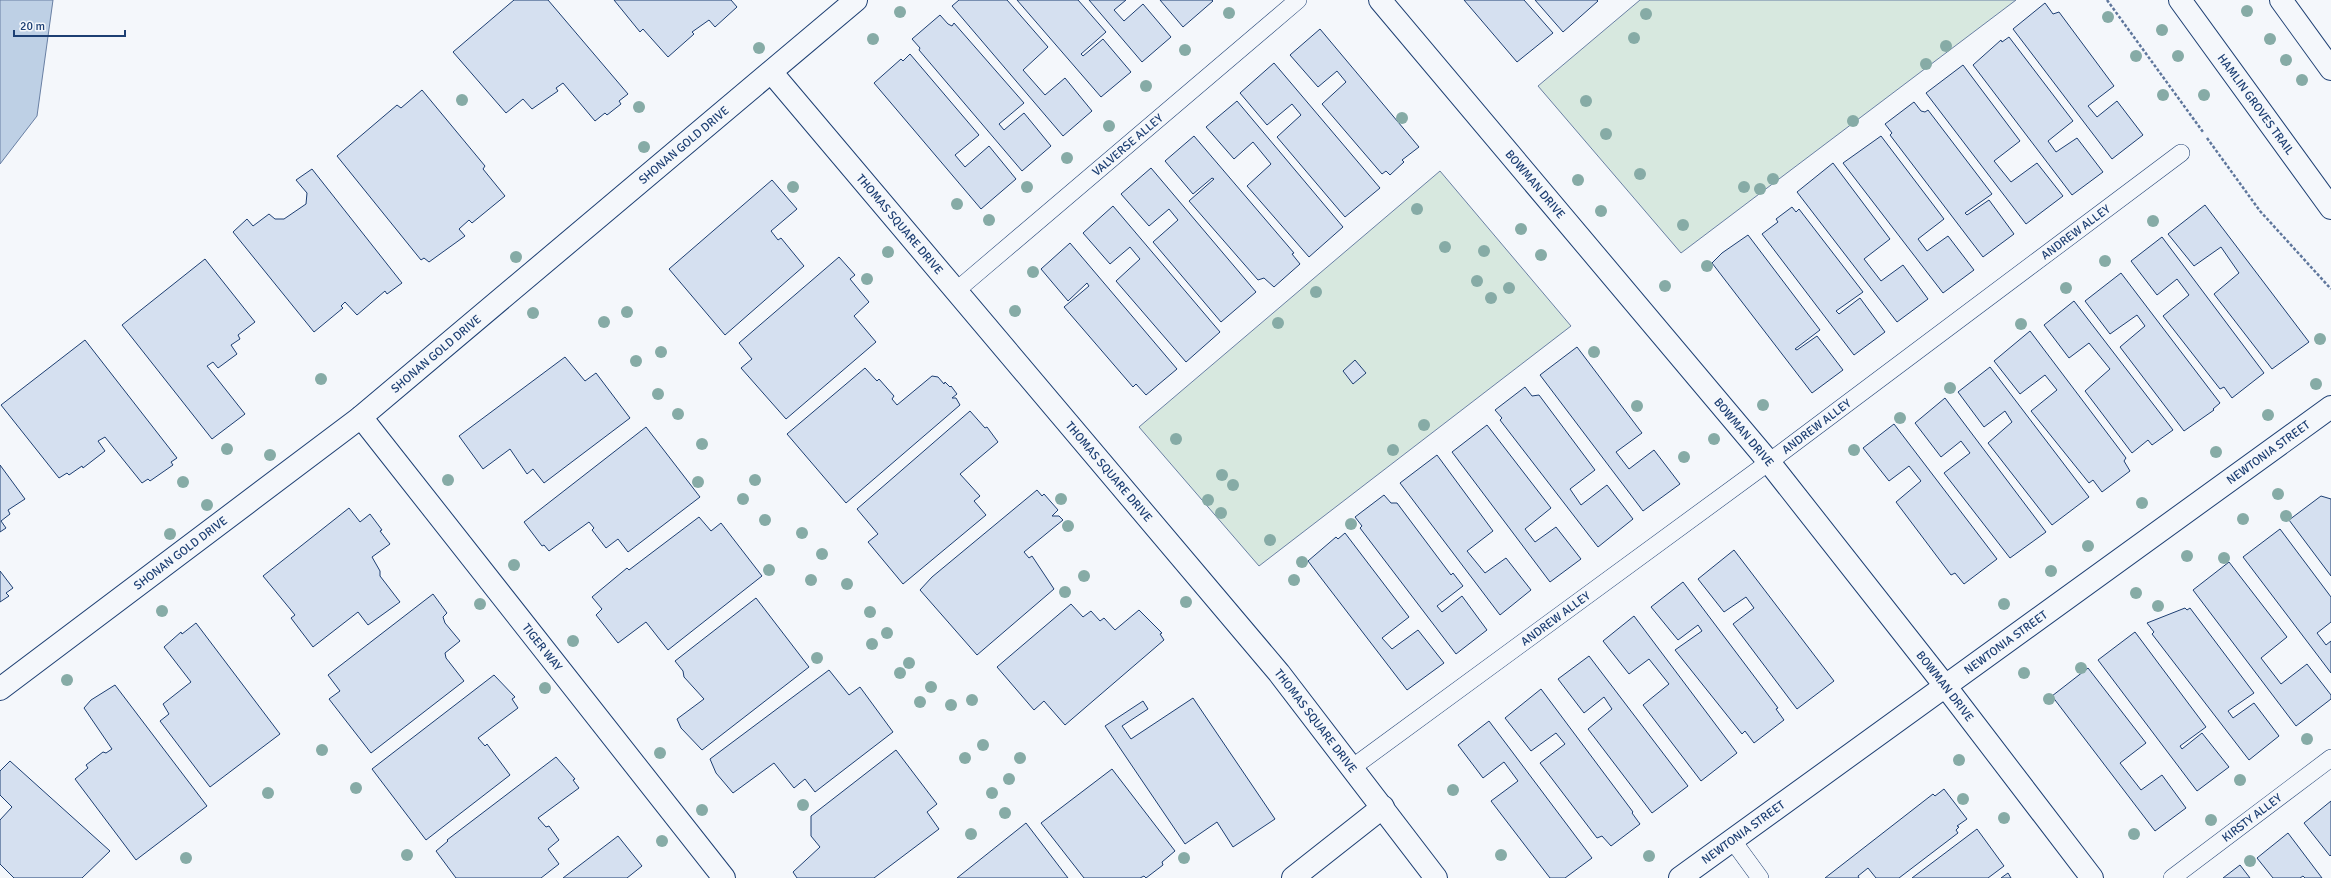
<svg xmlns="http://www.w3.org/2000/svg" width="2331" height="878" font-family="Signika,sans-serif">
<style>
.green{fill:#d7e8df;stroke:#687fa3}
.water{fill:#bed0e5;stroke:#687fa3}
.building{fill:#d5e0f0;stroke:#1d3f73}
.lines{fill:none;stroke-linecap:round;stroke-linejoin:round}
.service-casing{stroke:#1d3f73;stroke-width:18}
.minor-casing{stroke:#1d3f73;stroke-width:24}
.secondary-casing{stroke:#1d3f73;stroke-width:24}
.path{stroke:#5e769c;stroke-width:2.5;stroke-dasharray:3 2;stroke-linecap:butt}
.service{stroke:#f4f7fb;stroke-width:17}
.minor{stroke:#f4f7fb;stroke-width:22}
.secondary{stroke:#f4f7fb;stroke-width:22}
.tree{fill:#86aba6}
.labels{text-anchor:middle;stroke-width:3;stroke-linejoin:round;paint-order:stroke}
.street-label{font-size:12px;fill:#1d3f73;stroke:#f4f7fb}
</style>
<rect width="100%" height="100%" fill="#f4f7fb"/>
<!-- green -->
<g class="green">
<path d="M1640,0H2016L1681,253L1538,86Z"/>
<path d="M1440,171L1571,326L1259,566L1139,427Z"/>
</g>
<!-- water -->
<path class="water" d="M0,0H53L37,116L0,164Z"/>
<!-- building -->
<g class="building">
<path d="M514,0H548L628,94L619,101L621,104L607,115L605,113L595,121L563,83L556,88L558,91L532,109L523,99L506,113L453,52Z"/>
<path d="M614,0H731L737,7L715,27L709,20L692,32L694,34L668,57L643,29L640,32Z"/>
<path d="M959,0H1007L1048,47L1023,70L1045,95L1065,78L1092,111L1063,136L952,6Z"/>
<path d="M1017,0H1078L1106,32L1081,54L1083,56L1103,39L1131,72L1101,97Z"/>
<path d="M1089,0H1126L1114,10L1124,21L1143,4L1171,37L1142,62Z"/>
<path d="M1160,0H1212L1213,1L1183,27Z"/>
<path d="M1464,0H1524L1553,33L1517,62Z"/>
<path d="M1535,0H1597L1598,1L1563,32Z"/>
<path d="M2045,3L2053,14L2059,12L2114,86L2088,106L2097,117L2117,101L2143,135L2112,159L2013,29Z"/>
<path d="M940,15L948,24L952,26L954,23L1024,103L999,124L1004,130L1024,113L1051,146L1022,171L919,50L920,48L912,39Z"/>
<path d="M1320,29L1419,147L1402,160L1404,162L1390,175L1386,171L1382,174L1322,104L1346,82L1337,71L1318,87L1290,55Z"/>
<path d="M2009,37L2073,121L2048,141L2056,152L2077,138L2103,172L2072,195L1973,65L2001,40L2002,42Z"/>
<path d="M910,54L979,135L955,155L965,167L989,146L1016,179L981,209L874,83L901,59L903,61Z"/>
<path d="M1274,63L1380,188L1345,217L1277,137L1301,115L1292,104L1267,125L1240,93Z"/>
<path d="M1963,65L2020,141L1994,161L2011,182L2037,163L2063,196L2026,224L1926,93Z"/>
<path d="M422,90L485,166L483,169L505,196L472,223L469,220L459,229L465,236L429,262L424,258L421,260L337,156L397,105L401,108Z"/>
<path d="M1237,101L1343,227L1309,257L1247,186L1271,164L1253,142L1234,159L1206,127Z"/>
<path d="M1914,102L1921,111L1925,112L1928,110L1992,194L1965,213L1967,215L1989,200L2014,234L1983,257L1890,135L1892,133L1885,124Z"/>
<path d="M1194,136L1294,253L1292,254L1300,264L1274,287L1264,278L1258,280L1189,201L1214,179L1212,178L1193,194L1165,161Z"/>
<path d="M1881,136L1944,219L1918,239L1927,251L1948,236L1974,270L1943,293L1843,163Z"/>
<path d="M1833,163L1890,239L1864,259L1881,281L1903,265L1928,299L1897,322L1797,192Z"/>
<path d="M1151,168L1256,292L1221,322L1153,242L1178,220L1169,209L1149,226L1121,194Z"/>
<path d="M312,169L402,283L387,294L385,291L357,315L345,302L341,306L343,308L314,332L233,232L247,219L253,226L269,214L275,219H284L306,204L307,193L296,180Z"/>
<path d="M772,180L797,209L771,231L778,240L781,238L804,266L725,335L669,269Z"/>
<path d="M2205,205L2309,342L2272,369L2214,294L2239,273L2221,247L2194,266L2168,234Z"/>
<path d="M1113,206L1220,332L1186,362L1116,281L1140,259L1130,247L1110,264L1083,233Z"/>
<path d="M1792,207L1796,212L1799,209L1863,292L1836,311L1839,314L1860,298L1885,332L1854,355L1762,234L1778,222L1776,219Z"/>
<path d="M1748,235L1820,330L1795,349L1797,350L1817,336L1843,370L1812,393L1712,263L1722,253Z"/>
<path d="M2162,237L2264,373L2232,398L2224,387L2220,389L2163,316L2189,295L2177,279L2157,295L2131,261Z"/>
<path d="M1070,243L1177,369L1146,395L1136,384L1133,387L1064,307L1089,286L1087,283L1068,301L1041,269Z"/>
<path d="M839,257L855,275L850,279L869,302L854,316L876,342L786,419L741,368L752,359L739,343Z"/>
<path d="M205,259L255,322L238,335L240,339L231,345L237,354L218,368L213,362L207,366L245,414L212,439L122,325Z"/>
<path d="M2121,273L2220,403L2213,409L2214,410L2184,431L2120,347L2145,326L2137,315L2110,334L2085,301Z"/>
<path d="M2074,301L2173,430L2152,445L2148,440L2132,453L2085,391L2110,369L2089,343L2069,358L2044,325Z"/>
<path d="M2030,331L2126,458L2124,461L2130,471L2102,492L2093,480L2089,483L2031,411L2057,390L2045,375L2020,394L1994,361Z"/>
<path d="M85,340L177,458L171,462L173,465L150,481L148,479L142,483L105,437L98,441L105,451L83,468L82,466L69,475L67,473L59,478L1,405Z"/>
<path d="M1577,347L1642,433L1616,452L1629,469L1654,450L1680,484L1643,511L1540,375Z"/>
<path d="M565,357L585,381L596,373L630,418L544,483L533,469L527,474L510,449L483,469L459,436Z"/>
<path d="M1355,360L1366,373L1353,384L1343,371Z"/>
<path d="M1990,367L2089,497L2052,525L1988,443L2012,422L2005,411L1984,427L1958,392Z"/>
<path d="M865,368L877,381L879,379L894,396L892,399L897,405L932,376L938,377L944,384L945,382L950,387L951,386L957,394L952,398H956L960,405L846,503L787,434Z"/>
<path d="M1525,387L1532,396L1539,395L1595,470L1570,489L1581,505L1607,485L1633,519L1598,547L1500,420L1502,418L1495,410Z"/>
<path d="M1945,398L2046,532L2010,558L1944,473L1970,453L1961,441L1941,457L1915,423Z"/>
<path d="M970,411L985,428L987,427L998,442L960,474L980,496L974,501L986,515L903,584L868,542L878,534L857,509Z"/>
<path d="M1894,424L1997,559L1964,584L1955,573L1951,575L1896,502L1921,481L1909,466L1889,481L1863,448Z"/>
<path d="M1487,425L1551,508L1525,529L1535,542L1556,527L1581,559L1550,582L1452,452Z"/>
<path d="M646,427L700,497L628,552L618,539L606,548L592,530L594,528L589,522L549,551L544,545L542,546L524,522Z"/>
<path d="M1437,455L1493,531L1467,551L1485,573L1506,558L1531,590L1500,615L1400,483Z"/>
<path d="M0,465L25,499L8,510L10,514L1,521L6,528L0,532Z"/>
<path d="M1037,490L1042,496L1044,494L1058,510L1052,516H1059L1063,520L1024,552L1029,558L1032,556L1054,589L977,655L920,590L932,577Z"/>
<path d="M1384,495L1391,503H1397L1451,575L1453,573L1463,586L1437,606L1442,612L1462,596L1487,630L1456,654L1360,528L1362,526L1355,517Z"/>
<path d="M2321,496L2331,499V576L2289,520Z"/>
<path d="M349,508L360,522L370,514L382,530L380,531L390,544L372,557L380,571V576L400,602L368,625L358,612L313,647L291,618L295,615L263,576Z"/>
<path d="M699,517L711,531L721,523L762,576L668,650L646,622L618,643L596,615L602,609L592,597L627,568L629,570Z"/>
<path d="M2280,529L2331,597V622L2317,633L2326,645L2331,641V673L2243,557Z"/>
<path d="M1345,533L1409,617L1382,638L1392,649L1418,630L1444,663L1407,690L1308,561L1336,537L1338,539Z"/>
<path d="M1734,550L1834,681L1797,709L1733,624L1754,608L1746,597L1724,612L1698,579Z"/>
<path d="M2229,562L2287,637L2261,658L2281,684L2307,664L2331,695V699L2296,726L2193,590Z"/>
<path d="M0,571L13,588L6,593L9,596L0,602Z"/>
<path d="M1683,582L1778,708L1776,709L1784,720L1754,743L1745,731L1742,734L1675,650L1702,631L1698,625L1678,640L1651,607Z"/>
<path d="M433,594L447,613L443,617L445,623L460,641L445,653L446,658L464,681L371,753L329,699L340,691L328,675Z"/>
<path d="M756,598L809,667L702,750L681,728L677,719L704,699L684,677L683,671L675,661Z"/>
<path d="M1071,604L1083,617L1091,611L1100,621L1104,618L1115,630L1139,610L1162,633L1160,634L1164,640L1065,725L1044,701L1034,710L997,667Z"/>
<path d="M2185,608L2187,610L2190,608L2254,693L2228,711L2233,718L2254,703L2279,736L2249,760L2152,634L2154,632L2147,623Z"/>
<path d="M1634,616L1737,753L1701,781L1643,705L1669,684L1649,659L1629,674L1603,641Z"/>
<path d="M196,623L280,734L210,787L160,721L169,714L163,704L191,682L164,647L181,632L182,634Z"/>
<path d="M2135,632L2206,727L2180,746L2182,749L2202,733L2229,767L2197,791L2098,660Z"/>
<path d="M1589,656L1688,786L1652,813L1588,729L1612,709L1604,697L1584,713L1558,679Z"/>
<path d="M2088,668L2146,743L2120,763L2141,790L2162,775L2186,808L2155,831L2052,696Z"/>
<path d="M829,670L849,695L860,687L893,732L815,792L805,779L794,788L774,763L733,793L716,773L710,759Z"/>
<path d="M494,675L515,697L512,699L518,708L478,738L485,746L487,744L510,775L426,840L372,769Z"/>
<path d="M115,685L207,806L136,860L75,779L88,768L86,765L103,752L106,753L112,749L84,708L91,700Z"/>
<path d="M1541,689L1633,812L1632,813L1640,824L1611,846L1602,836L1597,838L1540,763L1565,744L1556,733L1531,751L1505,718Z"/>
<path d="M1193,698L1275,819L1233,847L1217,822L1185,844L1105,726L1143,701L1148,709L1122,726L1131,739Z"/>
<path d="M1489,721L1592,858L1565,878H1550L1491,801L1518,781L1504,762L1483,778L1458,745Z"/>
<path d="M896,750L937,804L927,812L939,829L874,878H797L793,872L820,847L811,836V816Z"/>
<path d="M556,757L575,779L573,780L579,788L538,818L546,827L549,826L559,840L548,849L559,864L541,878H456L436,851L448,841L447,840Z"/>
<path d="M10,761L110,851L82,878H14L0,864V820L12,807L0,795V771Z"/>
<path d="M1112,769L1175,851L1162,862L1163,865L1146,878L1144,876L1140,878H1084L1041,823Z"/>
<path d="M1944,789L1967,819L1957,826L1959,827L1956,830L1958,833L1899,878H1876L1868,868L1858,876L1859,878H1825L1933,794L1935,796Z"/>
<path d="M2331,801V855L2330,856L2304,823Z"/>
<path d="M1026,823L1068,878H957Z"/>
<path d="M1977,829L2004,866L1988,878H1912Z"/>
<path d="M2288,833L2322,878H2305L2303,876L2300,878H2273L2257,858Z"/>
<path d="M618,836L642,866L627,878H563Z"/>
<path d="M2240,865L2250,878H2223Z"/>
<path d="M2008,873L2011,878H2001Z"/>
</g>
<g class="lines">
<defs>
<g id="service">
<path id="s1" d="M957,290L1298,0"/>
<path id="s2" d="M1353,767L1769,462L2181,153"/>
<path d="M1733,841L1760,878"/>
<path id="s3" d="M2172,878L2331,758"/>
</g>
<g id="minor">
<path id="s4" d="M1380,0L1769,462L1946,687L2092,878"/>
<path id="s5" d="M772,73L1279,673L1436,878"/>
<path id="s6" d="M361,417L724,878"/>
<path id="s7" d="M0,689L361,417L856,0"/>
<path d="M1293,878L1383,807"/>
<path id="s8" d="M1680,878L2331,407"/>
</g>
<g id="secondary">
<path id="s9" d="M2180,0L2331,208"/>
<path d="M2281,0L2331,69"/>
</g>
</defs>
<!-- service casing -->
<use href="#service" class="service-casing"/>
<!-- minor casing -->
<use href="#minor" class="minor-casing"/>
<!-- secondary casing -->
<use href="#secondary" class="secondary-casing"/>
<!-- path -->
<g class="path">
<path d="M2107,0L2203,132"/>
<path d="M2207,138L2260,211L2331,289"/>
</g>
<!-- service -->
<use href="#service" class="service"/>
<!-- minor -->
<use href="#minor" class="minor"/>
<!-- secondary -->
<use href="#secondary" class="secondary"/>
</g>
<!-- trees -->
<g class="tree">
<circle cx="2247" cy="11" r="6"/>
<circle cx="900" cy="12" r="6"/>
<circle cx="1229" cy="13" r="6"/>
<circle cx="1646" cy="14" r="6"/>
<circle cx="2108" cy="17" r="6"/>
<circle cx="2162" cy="30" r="6"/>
<circle cx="1634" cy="38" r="6"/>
<circle cx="873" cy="39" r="6"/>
<circle cx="2270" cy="39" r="6"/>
<circle cx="1946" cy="46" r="6"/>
<circle cx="759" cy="48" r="6"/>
<circle cx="1185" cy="50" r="6"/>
<circle cx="2136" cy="56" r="6"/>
<circle cx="2178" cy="56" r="6"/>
<circle cx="2286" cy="60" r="6"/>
<circle cx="1926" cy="64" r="6"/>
<circle cx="2302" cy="80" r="6"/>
<circle cx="1146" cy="86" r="6"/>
<circle cx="2163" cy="95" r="6"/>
<circle cx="2204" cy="95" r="6"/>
<circle cx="462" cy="100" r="6"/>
<circle cx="1586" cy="101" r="6"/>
<circle cx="639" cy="107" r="6"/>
<circle cx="1402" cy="118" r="6"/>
<circle cx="1853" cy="121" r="6"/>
<circle cx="1109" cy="126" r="6"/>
<circle cx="1606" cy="134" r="6"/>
<circle cx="644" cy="147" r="6"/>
<circle cx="1067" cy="158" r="6"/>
<circle cx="1640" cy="174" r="6"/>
<circle cx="1773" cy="179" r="6"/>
<circle cx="1578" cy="180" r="6"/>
<circle cx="793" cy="187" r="6"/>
<circle cx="1027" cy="187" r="6"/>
<circle cx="1744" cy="187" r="6"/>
<circle cx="1760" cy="189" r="6"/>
<circle cx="957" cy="204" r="6"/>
<circle cx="1417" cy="209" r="6"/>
<circle cx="1601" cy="211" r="6"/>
<circle cx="989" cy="220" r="6"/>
<circle cx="2153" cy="221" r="6"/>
<circle cx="1683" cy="225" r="6"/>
<circle cx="1521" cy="229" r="6"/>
<circle cx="1445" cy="247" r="6"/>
<circle cx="1484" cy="251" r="6"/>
<circle cx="888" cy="252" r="6"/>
<circle cx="1541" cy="255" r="6"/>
<circle cx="516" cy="257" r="6"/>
<circle cx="2105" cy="261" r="6"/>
<circle cx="1707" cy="266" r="6"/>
<circle cx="1033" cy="272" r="6"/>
<circle cx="867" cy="279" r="6"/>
<circle cx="1477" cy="281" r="6"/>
<circle cx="1665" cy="286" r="6"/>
<circle cx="1509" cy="288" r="6"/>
<circle cx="2066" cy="288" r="6"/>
<circle cx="1316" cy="292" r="6"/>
<circle cx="1491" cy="298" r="6"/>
<circle cx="1015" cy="311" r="6"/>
<circle cx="627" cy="312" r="6"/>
<circle cx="533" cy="313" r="6"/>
<circle cx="604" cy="322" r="6"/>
<circle cx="1278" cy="323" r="6"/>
<circle cx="2021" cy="324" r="6"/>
<circle cx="2320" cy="339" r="6"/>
<circle cx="661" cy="352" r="6"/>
<circle cx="1594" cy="352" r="6"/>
<circle cx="636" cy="361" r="6"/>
<circle cx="321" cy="379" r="6"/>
<circle cx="2316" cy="384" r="6"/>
<circle cx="1950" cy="388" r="6"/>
<circle cx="658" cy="394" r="6"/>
<circle cx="1763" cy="405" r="6"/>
<circle cx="1637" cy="406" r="6"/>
<circle cx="678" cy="414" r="6"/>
<circle cx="2268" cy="415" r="6"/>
<circle cx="1900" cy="418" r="6"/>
<circle cx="1424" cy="425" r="6"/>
<circle cx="1176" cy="439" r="6"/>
<circle cx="1714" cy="439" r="6"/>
<circle cx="702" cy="444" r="6"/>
<circle cx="227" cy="449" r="6"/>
<circle cx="1393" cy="450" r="6"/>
<circle cx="1854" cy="450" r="6"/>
<circle cx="2216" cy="452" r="6"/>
<circle cx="270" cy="455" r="6"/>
<circle cx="1684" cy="457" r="6"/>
<circle cx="1222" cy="475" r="6"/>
<circle cx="448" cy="480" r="6"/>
<circle cx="755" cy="480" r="6"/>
<circle cx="183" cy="482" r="6"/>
<circle cx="698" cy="482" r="6"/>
<circle cx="1233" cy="485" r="6"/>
<circle cx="2278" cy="494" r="6"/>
<circle cx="743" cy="499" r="6"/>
<circle cx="1061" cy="499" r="6"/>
<circle cx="1208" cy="500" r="6"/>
<circle cx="2142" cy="503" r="6"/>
<circle cx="207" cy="505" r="6"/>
<circle cx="1221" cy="513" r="6"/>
<circle cx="2286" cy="516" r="6"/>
<circle cx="2243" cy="519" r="6"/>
<circle cx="765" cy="520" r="6"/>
<circle cx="1351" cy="524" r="6"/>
<circle cx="1068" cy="526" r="6"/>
<circle cx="802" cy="533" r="6"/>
<circle cx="170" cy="534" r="6"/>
<circle cx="1270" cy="540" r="6"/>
<circle cx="2088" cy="546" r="6"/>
<circle cx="822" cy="554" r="6"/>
<circle cx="2187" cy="556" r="6"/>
<circle cx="2224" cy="558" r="6"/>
<circle cx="1302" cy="562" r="6"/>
<circle cx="514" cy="565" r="6"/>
<circle cx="769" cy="570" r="6"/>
<circle cx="2051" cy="571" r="6"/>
<circle cx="1084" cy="576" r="6"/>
<circle cx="811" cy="580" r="6"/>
<circle cx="1294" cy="580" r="6"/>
<circle cx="847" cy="584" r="6"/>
<circle cx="1065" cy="592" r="6"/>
<circle cx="2136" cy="593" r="6"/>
<circle cx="1186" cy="602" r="6"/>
<circle cx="480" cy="604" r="6"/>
<circle cx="2004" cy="604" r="6"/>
<circle cx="2158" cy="606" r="6"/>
<circle cx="162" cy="611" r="6"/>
<circle cx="870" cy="612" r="6"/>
<circle cx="887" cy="633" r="6"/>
<circle cx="573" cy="641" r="6"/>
<circle cx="872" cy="644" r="6"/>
<circle cx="817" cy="658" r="6"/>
<circle cx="909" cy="663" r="6"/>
<circle cx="2081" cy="668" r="6"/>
<circle cx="900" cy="673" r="6"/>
<circle cx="2024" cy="673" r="6"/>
<circle cx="67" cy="680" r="6"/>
<circle cx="931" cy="687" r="6"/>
<circle cx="545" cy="688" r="6"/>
<circle cx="2049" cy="699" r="6"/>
<circle cx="972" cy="700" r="6"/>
<circle cx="920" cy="702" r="6"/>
<circle cx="951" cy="705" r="6"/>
<circle cx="2307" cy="739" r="6"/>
<circle cx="983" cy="745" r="6"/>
<circle cx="322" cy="750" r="6"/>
<circle cx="660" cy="753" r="6"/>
<circle cx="965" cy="758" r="6"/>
<circle cx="1020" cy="758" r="6"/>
<circle cx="1959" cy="760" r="6"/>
<circle cx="1009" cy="779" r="6"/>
<circle cx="2240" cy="780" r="6"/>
<circle cx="356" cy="788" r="6"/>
<circle cx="1453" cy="790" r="6"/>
<circle cx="268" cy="793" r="6"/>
<circle cx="992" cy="793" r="6"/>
<circle cx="1963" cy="799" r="6"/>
<circle cx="803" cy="805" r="6"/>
<circle cx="702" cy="810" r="6"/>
<circle cx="1005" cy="813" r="6"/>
<circle cx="2004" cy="818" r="6"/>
<circle cx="2211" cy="820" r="6"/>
<circle cx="971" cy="834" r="6"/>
<circle cx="2134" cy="834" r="6"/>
<circle cx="662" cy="841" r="6"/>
<circle cx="407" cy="855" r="6"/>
<circle cx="1501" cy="855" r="6"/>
<circle cx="1649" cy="856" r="6"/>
<circle cx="186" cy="858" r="6"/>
<circle cx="1184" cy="858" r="6"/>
<circle cx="2250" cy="861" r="6"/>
</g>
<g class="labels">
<!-- street labels -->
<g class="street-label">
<text dy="4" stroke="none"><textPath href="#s9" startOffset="129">HAMLIN GROVES TRAIL</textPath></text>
<text dy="4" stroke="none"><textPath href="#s1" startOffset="224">VALVERSE ALLEY</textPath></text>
<text dy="4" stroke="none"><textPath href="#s7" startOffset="874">SHONAN GOLD DRIVE</textPath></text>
<text dy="4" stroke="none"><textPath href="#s4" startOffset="241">BOWMAN DRIVE</textPath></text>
<text dy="4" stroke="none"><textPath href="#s5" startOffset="198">THOMAS SQUARE DRIVE</textPath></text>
<text dy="4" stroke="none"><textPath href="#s2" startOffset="899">ANDREW ALLEY</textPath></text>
<text dy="4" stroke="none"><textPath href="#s7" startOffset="550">SHONAN GOLD DRIVE</textPath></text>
<text dy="4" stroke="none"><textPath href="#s2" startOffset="575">ANDREW ALLEY</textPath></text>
<text dy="4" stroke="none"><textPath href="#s4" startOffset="565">BOWMAN DRIVE</textPath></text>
<text dy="4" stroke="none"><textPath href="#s8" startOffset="726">NEWTONIA STREET</textPath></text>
<text dy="4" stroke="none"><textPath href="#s5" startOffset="522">THOMAS SQUARE DRIVE</textPath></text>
<text dy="4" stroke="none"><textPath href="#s7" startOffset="226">SHONAN GOLD DRIVE</textPath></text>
<text dy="4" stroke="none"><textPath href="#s2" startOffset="251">ANDREW ALLEY</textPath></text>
<text dy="4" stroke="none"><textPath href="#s8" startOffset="402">NEWTONIA STREET</textPath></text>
<text dy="4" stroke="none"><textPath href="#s6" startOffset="293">TIGER WAY</textPath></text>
<text dy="4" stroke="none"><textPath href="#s4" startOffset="889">BOWMAN DRIVE</textPath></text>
<text dy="4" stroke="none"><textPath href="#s5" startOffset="846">THOMAS SQUARE DRIVE</textPath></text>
<text dy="4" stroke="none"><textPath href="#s3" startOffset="100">KIRSTY ALLEY</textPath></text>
<text dy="4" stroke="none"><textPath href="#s8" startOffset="78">NEWTONIA STREET</textPath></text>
</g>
</g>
<!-- scale -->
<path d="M14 30v6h111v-6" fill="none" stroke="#1d3f73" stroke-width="2"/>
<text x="20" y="30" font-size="12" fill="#1d3f73" stroke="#f4f7fb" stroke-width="3" paint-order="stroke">20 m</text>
</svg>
